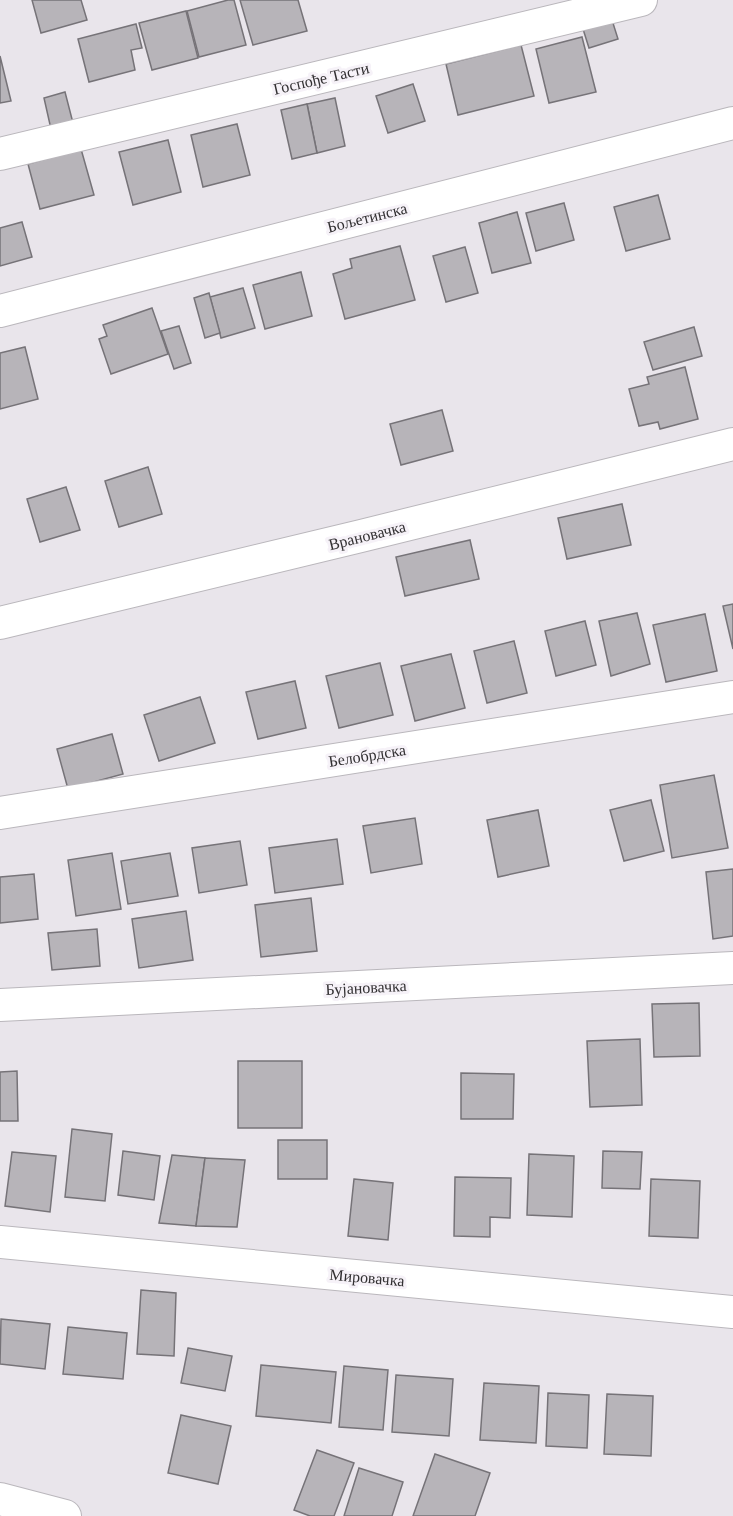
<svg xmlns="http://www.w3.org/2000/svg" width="733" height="1516" font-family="Georgia,serif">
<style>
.building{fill:#b7b4b9;stroke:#767378;stroke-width:1.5}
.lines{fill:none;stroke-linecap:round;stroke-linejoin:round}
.street-casing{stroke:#bab7bc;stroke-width:34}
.street{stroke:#fff;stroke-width:32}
.labels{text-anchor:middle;stroke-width:6;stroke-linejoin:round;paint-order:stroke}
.street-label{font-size:16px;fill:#323032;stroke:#f6f2f8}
</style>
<rect width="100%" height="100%" fill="#e9e5eb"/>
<!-- building -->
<g class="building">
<path d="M32,0H81L87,20L41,33Z"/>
<path d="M228,0H234L246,45L199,57L187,11Z"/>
<path d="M240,0H298L307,31L253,45Z"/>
<path d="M186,11L198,58L152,70L139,23Z"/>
<path d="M612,20L618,39L589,48L583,29Z"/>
<path d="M136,24L142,48L131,50L135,70L89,82L78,39Z"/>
<path d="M582,37L596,92L549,103L536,49Z"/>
<path d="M521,45L534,96L458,115L446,64Z"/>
<path d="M0,56L11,101L0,103Z"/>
<path d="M413,84L425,121L388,133L376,96Z"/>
<path d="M65,92L73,123L51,129L44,98Z"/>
<path d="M335,98L345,146L317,153L307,104Z"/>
<path d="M307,104L317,153L292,159L281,110Z"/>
<path d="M237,124L250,175L203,187L191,135Z"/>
<path d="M168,140L181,192L133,205L119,152Z"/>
<path d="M81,149L94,195L40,209L28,164Z"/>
<path d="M658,195L670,239L626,251L614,207Z"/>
<path d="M564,203L574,240L536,251L526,213Z"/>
<path d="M517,212L531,263L492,273L479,223Z"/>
<path d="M22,222L32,257L0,266V228Z"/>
<path d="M400,246L415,300L345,319L333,274L352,268L350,259Z"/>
<path d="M465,247L478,293L446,302L433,256Z"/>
<path d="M301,272L312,316L265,329L253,285Z"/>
<path d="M243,288L255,328L221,338L210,297Z"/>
<path d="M209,293L220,333L205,338L194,298Z"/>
<path d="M152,308L168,354L111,374L99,339L107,336L103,325Z"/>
<path d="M179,326L191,363L174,369L161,331Z"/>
<path d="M694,327L702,356L653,370L644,342Z"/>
<path d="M25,347L38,399L0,409V353Z"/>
<path d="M685,367L698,419L660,429L658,422L639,426L629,389L649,384L647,377Z"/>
<path d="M442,410L453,451L401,465L390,424Z"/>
<path d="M148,467L162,514L119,527L105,481Z"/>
<path d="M66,487L80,530L40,542L27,499Z"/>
<path d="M622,504L631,545L567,559L558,518Z"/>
<path d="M470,540L479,579L405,596L396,557Z"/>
<path d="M733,604V649L723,606Z"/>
<path d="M637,613L650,664L611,676L599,621Z"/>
<path d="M705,614L717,671L666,682L653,625Z"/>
<path d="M585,621L596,665L556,676L545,631Z"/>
<path d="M514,641L527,693L487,703L474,651Z"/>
<path d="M451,654L465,708L415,721L401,666Z"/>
<path d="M380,663L393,715L339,728L326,676Z"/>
<path d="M295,681L306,728L258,739L246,692Z"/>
<path d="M200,697L215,743L159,761L144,715Z"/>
<path d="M112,734L123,774L68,789L57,749Z"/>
<path d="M714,775L728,848L672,858L660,785Z"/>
<path d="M651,800L664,851L624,861L610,810Z"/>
<path d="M538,810L549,866L498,877L487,820Z"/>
<path d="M415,818L422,864L371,873L363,826Z"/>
<path d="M337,839L343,884L275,893L269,848Z"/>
<path d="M240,841L247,885L199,893L192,848Z"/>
<path d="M112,853L121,909L76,916L68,860Z"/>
<path d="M170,853L178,896L128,904L121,861Z"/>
<path d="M733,869V936L713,939L706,872Z"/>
<path d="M34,874L38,919L0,923V877Z"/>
<path d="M311,898L317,951L261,957L255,905Z"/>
<path d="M186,911L193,960L139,968L132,919Z"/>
<path d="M97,929L100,966L52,970L48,933Z"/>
<path d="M699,1003L700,1056L654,1057L652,1004Z"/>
<path d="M640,1039L642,1105L590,1107L587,1041Z"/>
<rect x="238" y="1061" width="64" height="67"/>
<path d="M17,1071L18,1121H0V1072Z"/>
<path d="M461,1073L514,1074L513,1119H461Z"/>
<path d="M72,1129L112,1134L105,1201L65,1197Z"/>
<rect x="278" y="1140" width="49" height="39"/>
<path d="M123,1151L160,1156L154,1200L118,1195Z"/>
<path d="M603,1151L642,1152L640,1189L602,1188Z"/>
<path d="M12,1152L56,1156L50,1212L5,1206Z"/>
<path d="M529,1154L574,1156L572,1217L527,1215Z"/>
<path d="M172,1155L205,1158L196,1226L159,1223Z"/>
<path d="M205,1158L245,1160L237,1227L196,1226Z"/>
<path d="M455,1177L511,1178L510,1218L490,1217V1237L454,1236Z"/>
<path d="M354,1179L393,1183L388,1240L348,1236Z"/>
<path d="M651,1179L700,1181L698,1238L649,1236Z"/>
<path d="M141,1290L176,1293L174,1356L137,1354Z"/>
<path d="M1,1319L50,1324L45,1369L0,1364Z"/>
<path d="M68,1327L127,1333L123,1379L63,1374Z"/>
<path d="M188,1348L232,1356L225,1391L181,1383Z"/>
<path d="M261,1365L336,1372L331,1423L256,1416Z"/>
<path d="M344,1366L388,1370L383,1430L339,1427Z"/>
<path d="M396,1375L453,1379L449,1436L392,1432Z"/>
<path d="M484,1383L539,1386L536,1443L480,1440Z"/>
<path d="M548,1393L589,1395L587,1448L546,1446Z"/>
<path d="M607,1394L653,1396L651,1456L604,1454Z"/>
<path d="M181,1415L231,1426L218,1484L168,1473Z"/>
<path d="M317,1450L354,1463L334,1516H310L294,1510Z"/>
<path d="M435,1454L490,1473L475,1516H413Z"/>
<path d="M359,1468L403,1482L392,1516H344Z"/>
</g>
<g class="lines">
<defs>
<g id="street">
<path d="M0,154L641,0"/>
<path d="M0,311L733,123"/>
<path d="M0,623L361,536L733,444"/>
<path d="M0,813L733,697"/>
<path d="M0,1005L733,968"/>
<path d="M0,1242L733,1312"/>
<path d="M0,1499L65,1516"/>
</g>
</defs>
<!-- street casing -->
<use href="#street" class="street-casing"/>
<!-- street -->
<use href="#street" class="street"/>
</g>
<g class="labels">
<!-- street labels -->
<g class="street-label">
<text transform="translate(321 78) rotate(-13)" y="6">Госпође Тасти</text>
<text transform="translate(367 217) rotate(-14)" y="6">Бољетинска</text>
<text transform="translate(367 535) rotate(-14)" y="6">Врановачка</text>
<text transform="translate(367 755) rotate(-9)" y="6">Белобрдска</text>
<text transform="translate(366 987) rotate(-3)" y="6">Бујановачка</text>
<text transform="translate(367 1277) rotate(5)" y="6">Мировачка</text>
</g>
</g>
</svg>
